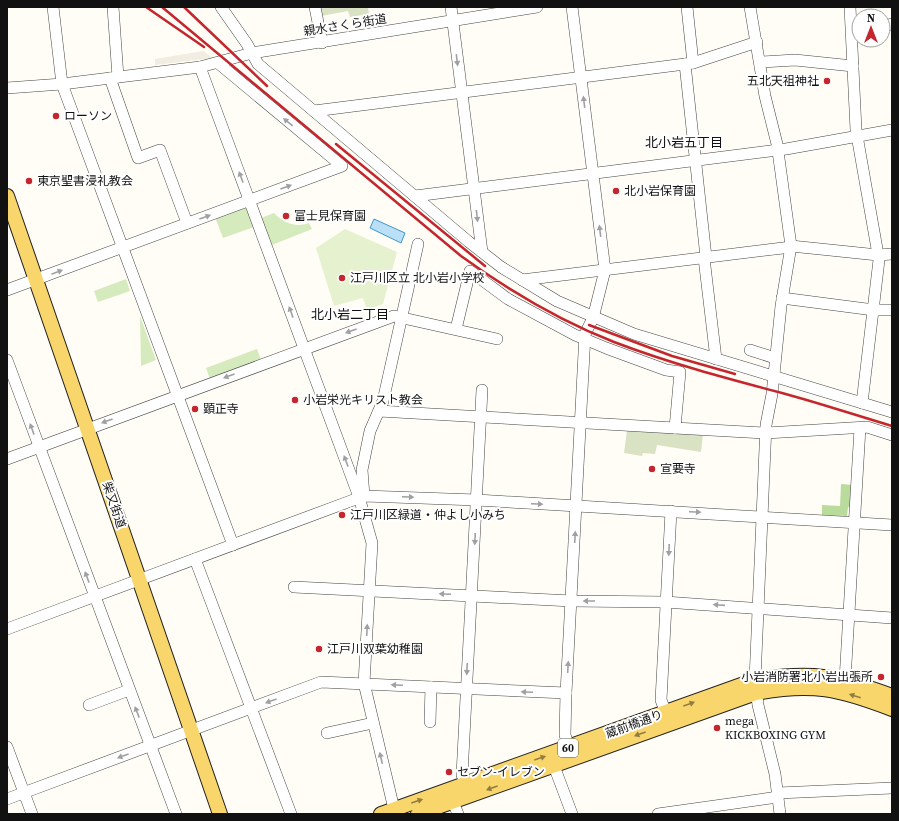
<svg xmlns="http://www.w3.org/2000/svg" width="899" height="821" font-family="'Source Serif 4','Noto Sans JP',serif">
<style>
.green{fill:#d5ebbd}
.forest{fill:#b9dc9c}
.cemetery{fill:#d9e3c4}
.pitch{fill:#e6f2cf}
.plaza{fill:#f1ede2}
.water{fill:#b9e0f7;stroke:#3f96cf}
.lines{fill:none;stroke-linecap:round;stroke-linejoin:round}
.minor-casing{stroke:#444;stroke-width:12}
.major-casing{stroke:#222;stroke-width:16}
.minor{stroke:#fff;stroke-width:11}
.major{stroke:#f9d66b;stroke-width:14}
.rail{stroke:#c4262e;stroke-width:2.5}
.oneway{fill:#a0a0a0}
.oneway2{fill:#917d42}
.poi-dot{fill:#c4262e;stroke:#fff;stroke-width:1.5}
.labels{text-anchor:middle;stroke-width:4;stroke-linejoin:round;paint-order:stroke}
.shield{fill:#fff;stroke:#585858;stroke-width:1}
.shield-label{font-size:11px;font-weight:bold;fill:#111}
.street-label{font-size:12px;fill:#111;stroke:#fff}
.poi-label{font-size:12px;fill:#111;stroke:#fff;text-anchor:start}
.neighbourhood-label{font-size:13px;fill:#111;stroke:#fff}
</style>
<rect width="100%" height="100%" fill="#fffdf5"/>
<!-- green -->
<g class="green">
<path d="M245,206L254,227L223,238L215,217Z"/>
<path d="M274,213C283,223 296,228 309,223L312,229L272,245L261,218Z"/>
<path d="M126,279L130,291L98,302L94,291Z"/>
<path d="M140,316L156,360L141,366Z"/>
<path d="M257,349L261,360L210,379L206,368Z"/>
</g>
<!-- forest -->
<path class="forest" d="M841,484L853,485L851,507H848L847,516L822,515V505L840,506Z"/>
<!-- cemetery -->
<g class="cemetery">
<path d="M319,7H368L369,14L350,17L348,11L321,16Z"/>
<path d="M627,430L703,434L701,452L657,445L655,454L643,453L642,456L624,453Z"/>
</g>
<!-- pitch -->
<path class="pitch" d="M345,229L397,252L383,304L367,310L363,298L334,306L316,248Z"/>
<!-- plaza -->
<path class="plaza" d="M203,51L213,58L155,65V59Z"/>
<!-- water -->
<path class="water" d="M374,219L405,233L401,243L370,228Z"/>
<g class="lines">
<defs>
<g id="minor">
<path d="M53,7L62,84L233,545"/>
<path d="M113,7L118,77"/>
<path d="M221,7L247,44L258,64L469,242L501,267L557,301L634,334L892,412"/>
<path d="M315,7L322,43"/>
<path d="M451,7L482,252"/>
<path d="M687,7L693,63"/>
<path d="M750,7L765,96L777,144L791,246L781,306L772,394L766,425L755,680L758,705L775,774L780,814"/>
<path d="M850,7L856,130L879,260L862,403"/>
<path d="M883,26L892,24"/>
<path d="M761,62L795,60L853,66"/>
<path d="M685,64L706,257"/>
<path d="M200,67L359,497L372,543L364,683L394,809"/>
<path d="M110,78L138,158L160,150L187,223"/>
<path d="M7,88L62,84L200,67L252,53L537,7"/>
<path d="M314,111L693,63L757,42"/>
<path d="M415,196L786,149L892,130"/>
<path d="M791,246L878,255L892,254"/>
<path d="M704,258L716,359"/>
<path d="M522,280L791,247"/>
<path d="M7,290L342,166L218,63"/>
<path d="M782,298L874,310H892"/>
<path d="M456,329L470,271L508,299L575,335L606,348L666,370L680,372L675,428L766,433L867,427L892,435"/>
<path d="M750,350L775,358"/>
<path d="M7,360L176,814"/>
<path d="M379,411L675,428"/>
<path d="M7,459L394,316L497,339"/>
<path d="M364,496L362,470L370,431L383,401L418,244"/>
<path d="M195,559L291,814"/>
<path d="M294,587L572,601L665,602L892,618"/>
<path d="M7,629L364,496L477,500L892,525"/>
<path d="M845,680L860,428"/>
<path d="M89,705L129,690"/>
<path d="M666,713L661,700L671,511"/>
<path d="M430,722L431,687"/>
<path d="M327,733L373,723"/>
<path d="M7,747L32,814"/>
<path d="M569,747L565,735L566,693L585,334L593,318L605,270L572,7"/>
<path d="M554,766L572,814"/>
<path d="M466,784L462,775L482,390"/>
<path d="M778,793L892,788"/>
<path d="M7,799L321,682L566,693"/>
<path d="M453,802L458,814"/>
<path d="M658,814L778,797"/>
</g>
<g id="major">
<path d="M7,196L220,814"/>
<path d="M381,814L755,680C812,671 839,676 892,696"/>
<path d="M418,814L756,693C812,682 840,689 892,709"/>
</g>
</defs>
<!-- minor casing -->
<use href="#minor" class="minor-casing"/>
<!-- major casing -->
<use href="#major" class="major-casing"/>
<!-- minor -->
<use href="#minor" class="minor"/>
<!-- major -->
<use href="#major" class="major"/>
<!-- rail -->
<g class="rail">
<path d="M146,7L204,47"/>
<path d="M162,7L461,256C508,290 560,321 614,342C669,363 725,378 782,393C819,403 855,415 892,426"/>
<path d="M184,7L267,86"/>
<path d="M336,144L485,266"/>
<path d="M589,325L672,356L735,374"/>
</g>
</g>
<!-- one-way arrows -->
<defs><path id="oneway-solid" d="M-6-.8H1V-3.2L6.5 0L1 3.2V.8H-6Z"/></defs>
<g class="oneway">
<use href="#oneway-solid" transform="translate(457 60) rotate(83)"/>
<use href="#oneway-solid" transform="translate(584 102) rotate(-97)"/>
<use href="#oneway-solid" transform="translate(288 122) rotate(-141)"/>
<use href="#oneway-solid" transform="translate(241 177) rotate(-110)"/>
<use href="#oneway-solid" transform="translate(286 187) rotate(-20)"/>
<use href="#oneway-solid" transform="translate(477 216) rotate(84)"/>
<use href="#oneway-solid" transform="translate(205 217) rotate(-20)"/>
<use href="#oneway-solid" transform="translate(600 231) rotate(-97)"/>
<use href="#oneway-solid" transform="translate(57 272) rotate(-21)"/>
<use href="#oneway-solid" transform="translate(291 312) rotate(-110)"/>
<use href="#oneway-solid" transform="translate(351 331) rotate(160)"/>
<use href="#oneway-solid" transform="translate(229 376) rotate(160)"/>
<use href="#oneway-solid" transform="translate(107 421) rotate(160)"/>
<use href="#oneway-solid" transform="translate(32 429) rotate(-110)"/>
<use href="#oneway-solid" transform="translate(346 461) rotate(-110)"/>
<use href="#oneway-solid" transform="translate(408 497) rotate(3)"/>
<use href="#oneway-solid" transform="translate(537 504) rotate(3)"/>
<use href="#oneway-solid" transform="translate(695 512) rotate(3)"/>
<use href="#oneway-solid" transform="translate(575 537) rotate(-87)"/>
<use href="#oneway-solid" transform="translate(475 539) rotate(93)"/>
<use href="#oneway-solid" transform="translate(669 550) rotate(92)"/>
<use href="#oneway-solid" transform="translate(87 577) rotate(-110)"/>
<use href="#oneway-solid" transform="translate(445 594) rotate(-177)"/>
<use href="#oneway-solid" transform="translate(589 601) rotate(-180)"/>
<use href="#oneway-solid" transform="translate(719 605) rotate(-176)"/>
<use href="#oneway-solid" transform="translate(367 630) rotate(-87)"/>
<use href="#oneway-solid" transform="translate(568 667) rotate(-87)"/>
<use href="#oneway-solid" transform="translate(467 669) rotate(93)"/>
<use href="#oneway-solid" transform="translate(397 685) rotate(-177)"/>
<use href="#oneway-solid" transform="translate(527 692) rotate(-177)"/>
<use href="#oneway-solid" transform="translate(271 701) rotate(160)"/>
<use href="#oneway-solid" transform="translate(137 712) rotate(-111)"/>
<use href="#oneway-solid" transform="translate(123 756) rotate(160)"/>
<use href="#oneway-solid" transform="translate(381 758) rotate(-103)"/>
</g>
<g class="oneway2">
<use href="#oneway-solid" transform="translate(855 696) rotate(-163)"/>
<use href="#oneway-solid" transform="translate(689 704) rotate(-20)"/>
<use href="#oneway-solid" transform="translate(640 734) rotate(160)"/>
<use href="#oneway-solid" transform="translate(540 758) rotate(-19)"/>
<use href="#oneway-solid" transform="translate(492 788) rotate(160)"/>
<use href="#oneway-solid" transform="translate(417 801) rotate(-19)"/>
</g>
<!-- markers -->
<g class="poi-dot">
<circle cx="827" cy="81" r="4"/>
<circle cx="56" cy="116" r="4"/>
<circle cx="29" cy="181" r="4"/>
<circle cx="616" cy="191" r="4"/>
<circle cx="286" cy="216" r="4"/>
<circle cx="342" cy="278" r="4"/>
<circle cx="295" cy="400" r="4"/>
<circle cx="195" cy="409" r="4"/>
<circle cx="652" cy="469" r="4"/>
<circle cx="342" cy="515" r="4"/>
<circle cx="319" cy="649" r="4"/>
<circle cx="881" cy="677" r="4"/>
<circle cx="717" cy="728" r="4"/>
<circle cx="449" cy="772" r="4"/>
</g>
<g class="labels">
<!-- shield labels -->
<rect class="shield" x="558" y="739" width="20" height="18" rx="3"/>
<g class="shield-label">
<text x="568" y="752">60</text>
</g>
<!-- street labels -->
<g class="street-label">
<text transform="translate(345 25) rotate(-9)" y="4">親水さくら街道</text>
<text transform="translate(114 505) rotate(71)" y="4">柴又街道</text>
<text transform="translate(634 724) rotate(-20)" y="4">蔵前橋通り</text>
</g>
<!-- poi labels -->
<g class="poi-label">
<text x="819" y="85" text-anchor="end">五北天祖神社</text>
<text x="64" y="120">ローソン</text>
<text x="37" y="185">東京聖書浸礼教会</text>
<text x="624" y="195">北小岩保育園</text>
<text x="294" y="220">富士見保育園</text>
<text x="350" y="282">江戸川区立 北小岩小学校</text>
<text x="303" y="404">小岩栄光キリスト教会</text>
<text x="203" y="413">顕正寺</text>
<text x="660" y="473">宣要寺</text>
<text x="350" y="519">江戸川区緑道・仲よし小みち</text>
<text x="327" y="653">江戸川双葉幼稚園</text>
<text x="873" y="681" text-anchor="end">小岩消防署北小岩出張所</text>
<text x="725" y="725">mega<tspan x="725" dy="14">KICKBOXING GYM</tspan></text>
<text x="457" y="776">セブン-イレブン</text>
</g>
<!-- neighbourhood labels -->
<g class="neighbourhood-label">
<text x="684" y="147">北小岩五丁目</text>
<text x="350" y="319">北小岩二丁目</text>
</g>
</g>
<!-- border -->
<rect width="899" height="821" fill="none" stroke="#111111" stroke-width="16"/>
<!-- north arrow -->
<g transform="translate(871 28)"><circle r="19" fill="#ffffff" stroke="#a0a0a0"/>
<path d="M0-3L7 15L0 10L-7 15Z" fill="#c4262e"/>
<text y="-6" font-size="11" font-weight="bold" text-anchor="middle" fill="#111111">N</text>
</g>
</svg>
